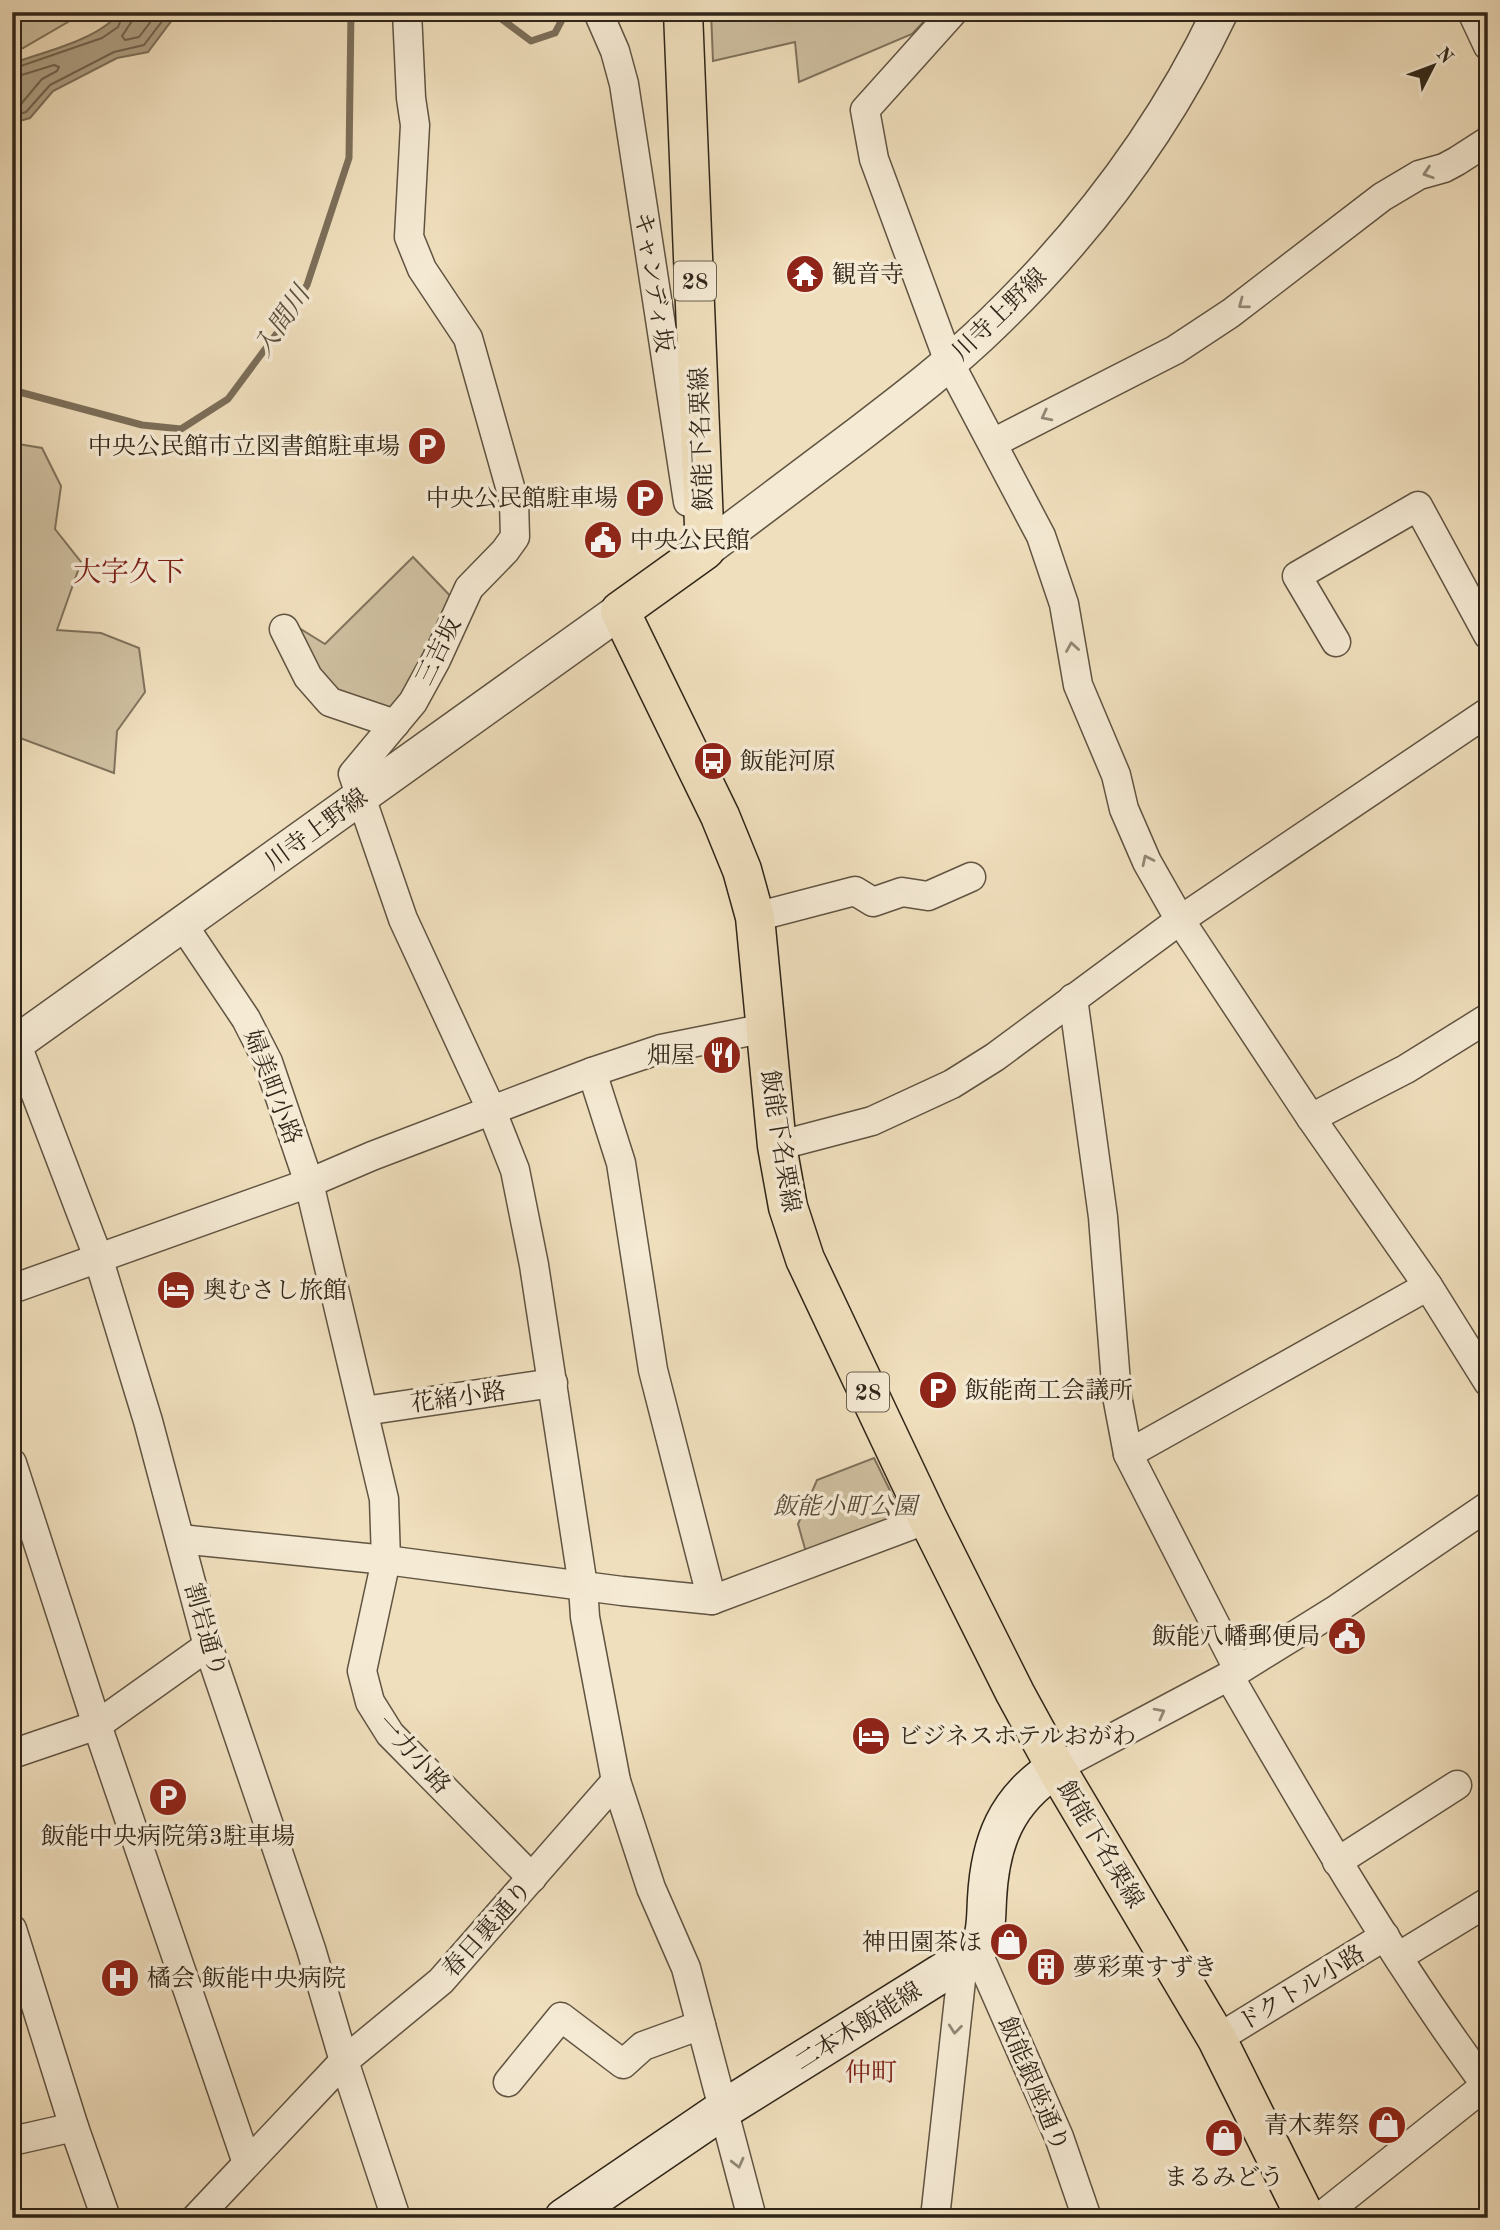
<svg xmlns="http://www.w3.org/2000/svg" width="1500" height="2230" font-family="'Old Standard TT','Noto Serif JP',serif">
<style>
.green{fill:#cfc0a1;stroke:#80735d;stroke-width:2}
.water{fill:#afa085;stroke:#7c6f5a;stroke-width:2}
.lines{fill:none;stroke-linecap:round;stroke-linejoin:round}
.shore{stroke:#70634f;stroke-width:2}
.stream{stroke:#7c6f5a;stroke-width:7}
.minor-casing{stroke:#605442;stroke-width:31}
.tertiary-casing{stroke:#605442;stroke-width:38}
.secondary-casing{stroke:#302619;stroke-width:41}
.primary-casing{stroke:#302619;stroke-width:41}
.minor{stroke:#f5ead4;stroke-width:28}
.tertiary{stroke:#f5ead4;stroke-width:35}
.secondary{stroke:#f5ead4;stroke-width:38}
.primary{stroke:#f0dfbd;stroke-width:38}
.oneway{stroke:#928876}
.labels{text-anchor:middle;stroke-width:7;stroke-linejoin:round;paint-order:stroke}
.shield{fill:#f5ead4;stroke:#6b6151;stroke-width:2}
.shield-label{font-size:23px;font-weight:bold;fill:#302619}
.poi-label{font-size:24px;fill:#302619;stroke:#f5ead4;text-anchor:start}
.street-label{font-size:24px;fill:#302619;stroke:#f5ead4}
.park-label{font-size:24px;font-style:italic;fill:#584c3b;stroke:#f5ead4}
.water-label{font-size:26px;font-style:italic;fill:#5c513f;stroke:#f5ead4}
.neighbourhood-label{font-size:26px;fill:#7a1f14;stroke:#f5ead4}
.quarter-label{font-size:28px;fill:#7a1f14;stroke:#f5ead4}
</style>
<rect width="100%" height="100%" fill="#f0dfbd"/>
<filter id="stains"><feTurbulence type="fractalNoise" baseFrequency=".00286" numOctaves="4"/><feColorMatrix values="0 0 0 0 .2 0 0 0 0 .09 0 0 0 0 .02 0 0 0 .5 -.17"/></filter>
<radialGradient id="worn" r=".72"><stop offset=".6" stop-color="#630" stop-opacity="0"/><stop offset="1" stop-color="#630" stop-opacity=".3"/></radialGradient>
<!-- green -->
<g class="green">
<path d="M12,12H85L23,48L12,52Z"/>
<path d="M418,12H490L493,20H419Z"/>
<path d="M711,12H933L912,34L799,82L795,42L713,61Z"/>
<path d="M12,443L42,448L61,486L55,529L81,562L57,630L101,633L139,648L145,692L117,731L114,773L12,735Z"/>
<path d="M413,557L458,604L396,713L334,696L307,655L299,628L325,644Z"/>
<path d="M874,1458L902,1515L807,1556L798,1524L817,1480Z"/>
</g>
<!-- water -->
<path class="water" d="M119,12H178L148,52L117,58L53,91L30,118L12,123V63C42,53 103,38 119,12Z"/>
<g class="lines">
<!-- shore -->
<g class="shore">
<path d="M133,12L132,21L122,36L125,40L139,37L158,12"/>
<path d="M12,69L102,38L118,27L124,12"/>
<path d="M12,78L54,65L59,67L57,71L42,79L21,104L12,107"/>
<path d="M12,116L26,112L50,85L114,52L144,45L169,12"/>
</g>
<!-- stream -->
<g class="stream">
<path d="M492,12L531,41L555,33L565,14L568,12"/>
<path d="M12,390L142,425L181,429L228,399L280,329L307,285L349,158L351,12"/>
</g>
<defs>
<g id="minor">
<path d="M407,12L411,98L415,125L409,237L422,269L468,338L514,501L515,537L505,551L469,588L436,660L413,702L353,774L403,919L491,1109L515,1170L534,1265L583,1586L585,1617L616,1781L651,1888L686,1968L752,2218"/>
<path d="M598,12L615,51L624,84L688,502"/>
<path d="M953,12L865,110L874,159L949,362L1041,536L1064,604L1078,685L1116,775L1124,809L1147,862L1180,920L1311,1118L1428,1286L1488,1382"/>
<path d="M1472,12L1488,46"/>
<path d="M993,443L1175,350L1231,313L1382,197L1419,175L1444,168L1457,161L1488,141"/>
<path d="M284,629L308,677L330,702L395,724"/>
<path d="M1336,642L1297,576L1418,506L1488,635"/>
<path d="M755,917L855,891L873,902L902,892L928,896L971,877"/>
<path d="M183,925L246,1019L268,1062L309,1183L384,1499L386,1560L362,1671L370,1702L390,1734L532,1878"/>
<path d="M1073,998L1103,1217L1117,1396L1128,1454L1238,1669"/>
<path d="M12,1032L98,1257L148,1421L208,1646L311,1949L344,2061L396,2218"/>
<path d="M592,1072L621,1163L653,1370L712,1600"/>
<path d="M1311,1118L1406,1069L1488,1018"/>
<path d="M777,1146L872,1121L952,1084L995,1057L1180,920L1488,712"/>
<path d="M12,1289L309,1183L372,1156L592,1072L661,1049L766,1028"/>
<path d="M364,1411L553,1383"/>
<path d="M1128,1454L1428,1286"/>
<path d="M12,1463L97,1725L247,2163"/>
<path d="M180,1539L386,1560L622,1591L712,1600L928,1519"/>
<path d="M1229,1676C1310,1816 1391,1957 1488,2088"/>
<path d="M12,1754L97,1725L208,1646"/>
<path d="M1056,1768L1229,1676L1334,1611L1488,1506"/>
<path d="M1337,1862L1457,1785"/>
<path d="M12,1929L74,2127L106,2218"/>
<path d="M977,1951L1059,2137L1087,2218"/>
<path d="M1398,1957L1488,1902"/>
<path d="M1217,2039L1385,1936"/>
<path d="M508,2082L561,2017L623,2064L643,2046L701,2025"/>
<path d="M12,2141L74,2127"/>
<path d="M196,2218L344,2061L441,1981L616,1781"/>
<path d="M935,2218L963,1962"/>
<path d="M1319,2218L1486,2085"/>
</g>
<g id="tertiary">
<path d="M705,550C755,513 804,475 854,438C901,402 950,365 993,323C1086,233 1164,130 1220,12"/>
<path d="M12,1046L620,611"/>
</g>
<path id="secondary" d="M564,2218L724,2109L977,1951C987,1936 986,1917 987,1899C990,1842 1006,1800 1056,1768"/>
<path id="primary" d="M683,12L705,550L620,611L720,816L742,870L755,917L777,1146L788,1207L805,1259L928,1519L1015,1693L1056,1768L1217,2039L1306,2218"/>
</defs>
<!-- minor casing -->
<use href="#minor" class="minor-casing"/>
<!-- tertiary casing -->
<use href="#tertiary" class="tertiary-casing"/>
<!-- secondary casing -->
<use href="#secondary" class="secondary-casing"/>
<!-- primary casing -->
<use href="#primary" class="primary-casing"/>
<!-- minor -->
<use href="#minor" class="minor"/>
<!-- tertiary -->
<use href="#tertiary" class="tertiary"/>
<!-- secondary -->
<use href="#secondary" class="secondary"/>
<!-- primary -->
<use href="#primary" class="primary"/>
</g>
<!-- one-way arrows -->
<defs><path id="oneway-chevron" d="M-2-3.5L2.5 0L-2 3.5" fill="none" stroke-width="1.6" stroke-linecap="round" stroke-linejoin="round" transform="scale(1.75)"/></defs>
<g class="oneway">
<use href="#oneway-chevron" transform="translate(1428 173) rotate(162)"/>
<use href="#oneway-chevron" transform="translate(1243 304) rotate(143)"/>
<use href="#oneway-chevron" transform="translate(1046 416) rotate(153)"/>
<use href="#oneway-chevron" transform="translate(1072 647) rotate(-99)"/>
<use href="#oneway-chevron" transform="translate(1147 860) rotate(-116)"/>
<use href="#oneway-chevron" transform="translate(1160 1713) rotate(-28)"/>
<use href="#oneway-chevron" transform="translate(955 2029) rotate(96)"/>
<use href="#oneway-chevron" transform="translate(738 2163) rotate(76)"/>
</g>
<!-- icons -->
<defs>
<symbol id="temple-disc" viewBox="-11 -11 22 22"><circle r="9.5" fill="#8f2418" stroke="#f5ead4"/><path d="M0-6L5-2H3V0L6.5 2.5H4V6H1.5V3h-3V6H-4V2.5H-6.5L-3 0V-2H-5Z" fill="#fff"/></symbol>
<symbol id="parking-disc" viewBox="-11 -11 22 22"><circle r="9.5" fill="#8f2418" stroke="#f5ead4"/><path d="M-3.5-5.5H1a3.5 3.5 0 0 1 0 7H-1V5.5H-3.5ZM-1-3.4V-.6H.8a1.4 1.4 0 0 0 0-2.8Z" fill="#fff"/></symbol>
<symbol id="civic-disc" viewBox="-11 -11 22 22"><circle r="9.5" fill="#8f2418" stroke="#f5ead4"/><path d="M-.6-6.5H3V-4.5H.6V-3L4-1V1h2V6H-6V1h2V-1L-.6-3ZM-1.2 2.5V6h2.4V2.5Z" fill="#fff"/></symbol>
<symbol id="bus-disc" viewBox="-11 -11 22 22"><circle r="9.5" fill="#8f2418" stroke="#f5ead4"/><path d="M-5-6H5V4H4V6H2V4H-2V6H-4V4H-5ZM-3.5-4V0h7V-4ZM-3.5 1.2v1.5H-2V1.2ZM2 1.2v1.5H3.5V1.2Z" fill="#fff"/></symbol>
<symbol id="restaurant-disc" viewBox="-11 -11 22 22"><circle r="9.5" fill="#8f2418" stroke="#f5ead4"/><path d="M-5-6h1v4h1v-4h1v4h1v-4h1v5L-1.5 .5V6h-2V.5L-5-1ZM5-6V6H3V1.5H1.5Q1.5-4 5-6Z" fill="#fff"/></symbol>
<symbol id="hotel-disc" viewBox="-11 -11 22 22"><circle r="9.5" fill="#8f2418" stroke="#f5ead4"/><path d="M-6-4.5h1.5V1H6V5H4.5V3h-9V5H-6ZM-4 0a1.8 1.8 0 1 1 3.6 0ZM.5 0V-2.5h3Q6-2.5 6 0Z" fill="#fff"/></symbol>
<symbol id="shop-disc" viewBox="-11 -11 22 22"><circle r="9.5" fill="#8f2418" stroke="#f5ead4"/><path d="M-5-2.5h2.3a2.7 3.5 0 0 1 5.4 0H5L5.5 6h-11ZM-1.5-2.5h3a1.5 2.3 0 0 0-3 0Z" fill="#fff"/></symbol>
<symbol id="building-disc" viewBox="-11 -11 22 22"><circle r="9.5" fill="#8f2418" stroke="#f5ead4"/><path d="M-4-6H4V6H1V3H-1V6H-4ZM-2.5-4.3h1.7v1.8h-1.7ZM.8-4.3h1.7v1.8H.8ZM-2.5-1h1.7V.8h-1.7ZM.8-1h1.7V.8H.8Z" fill="#fff"/></symbol>
<symbol id="hospital-disc" viewBox="-11 -11 22 22"><circle r="9.5" fill="#8f2418" stroke="#f5ead4"/><path d="M-5-5h3v3.5h4V-5h3V5h-3V1.5h-4V5h-3Z" fill="#fff"/></symbol>
</defs>
<g fill-rule="evenodd">
<use href="#temple-disc" x="783" y="252" width="44" height="44"/>
<use href="#parking-disc" x="405" y="424" width="44" height="44"/>
<use href="#parking-disc" x="623" y="476" width="44" height="44"/>
<use href="#civic-disc" x="581" y="518" width="44" height="44"/>
<use href="#bus-disc" x="691" y="739" width="44" height="44"/>
<use href="#restaurant-disc" x="700" y="1033" width="44" height="44"/>
<use href="#hotel-disc" x="154" y="1268" width="44" height="44"/>
<use href="#parking-disc" x="916" y="1368" width="44" height="44"/>
<use href="#civic-disc" x="1325" y="1614" width="44" height="44"/>
<use href="#hotel-disc" x="849" y="1714" width="44" height="44"/>
<use href="#parking-disc" x="146" y="1775" width="44" height="44"/>
<use href="#shop-disc" x="987" y="1920" width="44" height="44"/>
<use href="#building-disc" x="1024" y="1945" width="44" height="44"/>
<use href="#hospital-disc" x="98" y="1956" width="44" height="44"/>
<use href="#shop-disc" x="1365" y="2103" width="44" height="44"/>
<use href="#shop-disc" x="1202" y="2116" width="44" height="44"/>
</g>
<g class="labels">
<!-- shield labels -->
<g class="shield">
<rect x="674" y="261.5" width="42" height="39" rx="5"/>
<rect x="847" y="1372.5" width="42" height="39" rx="5"/>
</g>
<g class="shield-label">
<text x="695" y="289">28</text>
<text x="868" y="1400">28</text>
</g>
<!-- poi labels -->
<g class="poi-label">
<text x="832" y="282">観音寺</text>
<text x="400" y="454" text-anchor="end">中央公民館市立図書館駐車場</text>
<text x="618" y="506" text-anchor="end">中央公民館駐車場</text>
<text x="630" y="548">中央公民館</text>
<text x="740" y="769">飯能河原</text>
<text x="695" y="1063" text-anchor="end">畑屋</text>
<text x="203" y="1298">奥むさし旅館</text>
<text x="965" y="1398">飯能商工会議所</text>
<text x="1320" y="1644" text-anchor="end">飯能八幡郵便局</text>
<text x="898" y="1744">ビジネスホテルおがわ</text>
<text x="168" y="1844" text-anchor="middle">飯能中央病院第3駐車場</text>
<text x="982" y="1950" text-anchor="end">神田園茶ほ</text>
<text x="1073" y="1975">夢彩菓すずき</text>
<text x="147" y="1986">橘会 飯能中央病院</text>
<text x="1360" y="2133" text-anchor="end">青木葬祭</text>
<text x="1224" y="2185" text-anchor="middle">まるみどう</text>
</g>
<!-- street labels -->
<g class="street-label">
<text transform="translate(654 282) rotate(81)" y="8">キャンディ坂</text>
<text transform="translate(999 314) rotate(-44)" y="8">川寺上野線</text>
<text transform="translate(701 439) rotate(-92)" y="8">飯能下名栗線</text>
<text transform="translate(438 651) rotate(-64)" y="8">三吉坂</text>
<text transform="translate(316 829) rotate(-36)" y="8">川寺上野線</text>
<text transform="translate(273 1087) rotate(69)" y="8">婦美町小路</text>
<text transform="translate(781 1141) rotate(81)" y="8">飯能下名栗線</text>
<text transform="translate(458 1397) rotate(-8)" y="8">花緒小路</text>
<text transform="translate(206 1630) rotate(74)" y="8">割岩通り</text>
<text transform="translate(414 1754) rotate(48)" y="8">一力小路</text>
<text transform="translate(1101 1844) rotate(59)" y="8">飯能下名栗線</text>
<text transform="translate(487 1929) rotate(-48)" y="8">春日裏通り</text>
<text transform="translate(1301 1988) rotate(-31)" y="8">ドクトル小路</text>
<text transform="translate(858 2026) rotate(-32)" y="8">二本木飯能線</text>
<text transform="translate(1034 2084) rotate(67)" y="8">飯能銀座通り</text>
</g>
<!-- park labels -->
<g class="park-label">
<text x="845" y="1514">飯能小町公園</text>
</g>
<!-- water labels -->
<g class="water-label">
<text transform="translate(281 321) rotate(-56)" y="9">入間川</text>
</g>
<!-- neighbourhood labels -->
<g class="neighbourhood-label">
<text x="871" y="2081">仲町</text>
</g>
<!-- quarter labels -->
<g class="quarter-label">
<text x="129" y="581">大字久下</text>
</g>
</g>
<!-- margin -->
<rect width="1500" height="2230" fill="none" stroke="#f0dfbd" stroke-width="42"/>
<rect x="14" y="14" width="1472" height="2202" fill="none" stroke="#302619" stroke-width="3.5"/>
<rect x="21" y="21" width="1458" height="2188" fill="none" stroke="#302619" stroke-width="2"/>
<!-- north arrow -->
<g transform="translate(1433 66) rotate(48)" stroke="#f5ead4" stroke-width="5" paint-order="stroke">
<path d="M0-5L12 26L0 18L-12 26Z" fill="#302619"/>
<text y="-10" font-size="19" font-weight="bold" text-anchor="middle" fill="#302619">N</text>
</g>
<rect width="100%" height="100%" filter="url(#stains)"/>
<rect width="100%" height="100%" fill="url(#worn)"/>
</svg>
